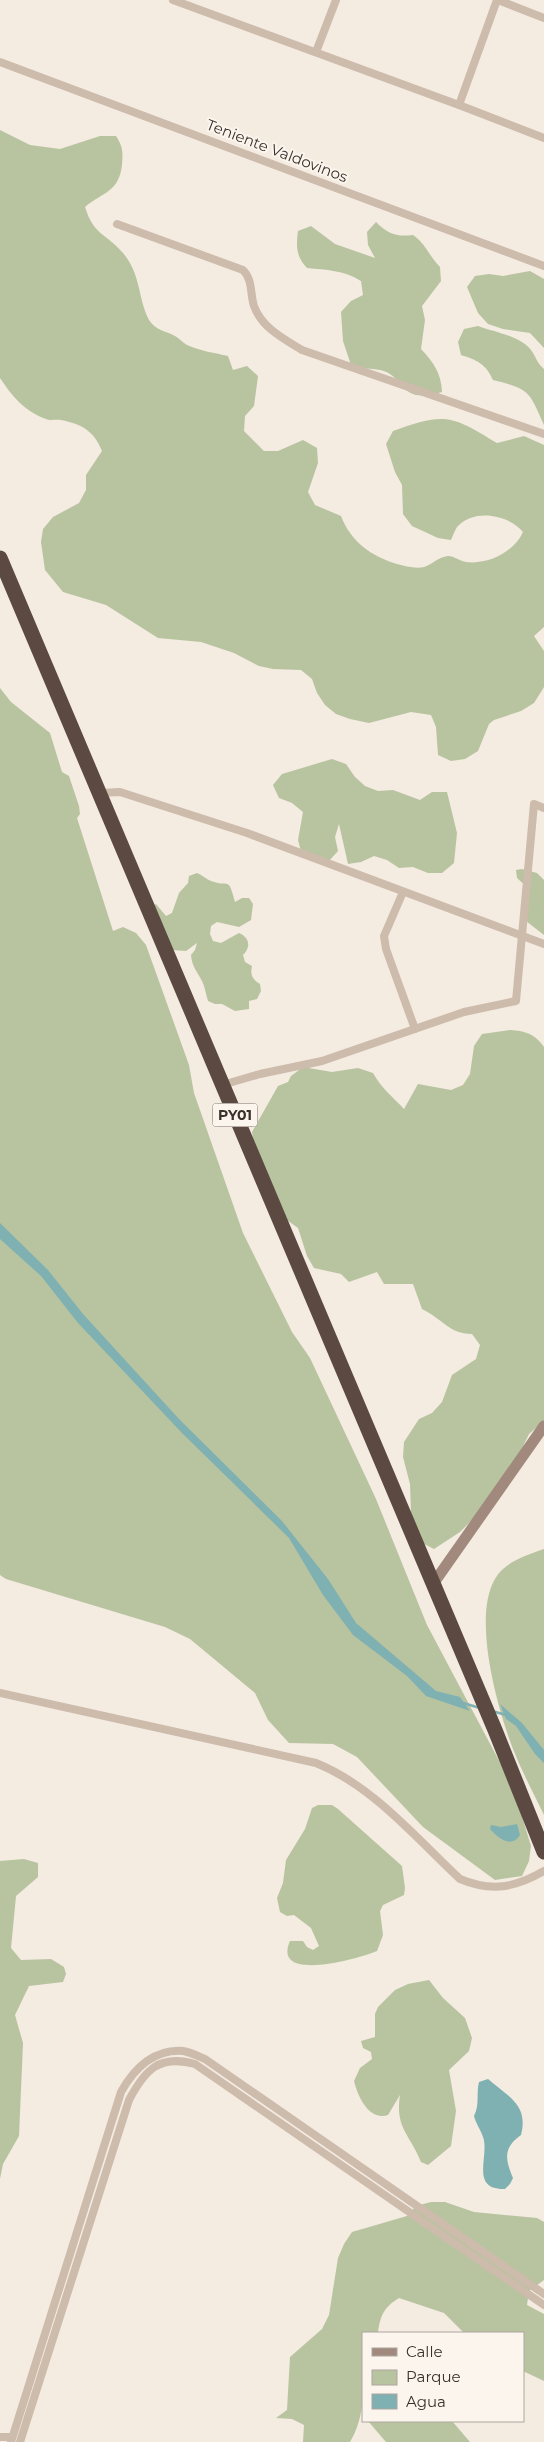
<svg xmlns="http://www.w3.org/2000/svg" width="544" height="2442" font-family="Montserrat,sans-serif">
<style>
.green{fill:#b8c4a0}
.water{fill:#7fb0b2}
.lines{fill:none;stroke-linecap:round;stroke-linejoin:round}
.stream{stroke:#7fb0b2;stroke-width:2.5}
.street{stroke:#cdbbac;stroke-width:8}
.secondary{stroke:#a18a7d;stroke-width:11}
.highway{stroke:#5c4a42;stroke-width:15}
.labels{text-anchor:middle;stroke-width:4;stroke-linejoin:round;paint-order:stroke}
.shield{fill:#fbf5ee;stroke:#756b66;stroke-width:1}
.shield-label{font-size:14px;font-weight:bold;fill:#3b302b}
.street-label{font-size:15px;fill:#3b302b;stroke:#fbf5ee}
</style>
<rect width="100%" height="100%" fill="#f4ebe1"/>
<!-- green -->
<g class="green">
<path d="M0,130L30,145L60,149L100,136H116C123,147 123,152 122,165C119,192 103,192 85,207C94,236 106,233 123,253C141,274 138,299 149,320C155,330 166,331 175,336C179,338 183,343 187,345C200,351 215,353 228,356L233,370L247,366L258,376L254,406L245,416L244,431L264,451H278L303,440L317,448L318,463L308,492L315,505L341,516C351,542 371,556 397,564C405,566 415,569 424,567C433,564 438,557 448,556C454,556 460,561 466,562C488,565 514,552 523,532C509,515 475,508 458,526C455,529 453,536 451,540L438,538L412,526L403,514L402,485L395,472L386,444L393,431C445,412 451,415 497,443L524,436L544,445V627L534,636L544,651V687L534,703L521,711L494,720L489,724L478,751L465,759L451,761L438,755L436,727L431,715L411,712L369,723L350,719L336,714L325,705L317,693L312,679L301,670L273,669L259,666L234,653L201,642L158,638L106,605L63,592L45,570L41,542L43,529L53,517L79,503L86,490V475L102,451C94,431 82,424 61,420C56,419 50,421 46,419C24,411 12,396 0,378Z"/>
<path d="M376,222C388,234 396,237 413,235C427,245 428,255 440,267L441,281L422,306L425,320L421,349C434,363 441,373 442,392C398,406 406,375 380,370C371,368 361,369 352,368L343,341L341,312L351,301L363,295L361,281C343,270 327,270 307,268C296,256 296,247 298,231L311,226L335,244L375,258L368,245L367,232Z"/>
<path d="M530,271L544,279V348L530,333L503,329L488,324L478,313L467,287L475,276L489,274L503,276Z"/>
<path d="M478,326C494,332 520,336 531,350C536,357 537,363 544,369V425C529,391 530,389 493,380C486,364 477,360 461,355L458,342L464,329Z"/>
<path d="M0,688L11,702L50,733L62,772L69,776L79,806L80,814L77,818L113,931L123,927L136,933L146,945L189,1065L194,1093L243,1233L292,1332L310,1358L376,1499L427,1625L513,1787L531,1846L529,1861L522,1876L495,1880L423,1827L357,1757L333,1744L289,1743L268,1720L255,1693L190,1639L165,1627L6,1579L0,1575Z"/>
<path d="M332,759L346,764L355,777L365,786L378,791L393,790L420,800L432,792H447L457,833L454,863L442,873H428L413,867L399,868L387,860L374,856L361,862L348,864L339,824L335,837L338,851L328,862H314L302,855L298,840L303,812L292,803L279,798L273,785L282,774Z"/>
<path d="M522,869L537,873L544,880V935L526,921L527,887L517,878L516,870Z"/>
<path d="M197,873C202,875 206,879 211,881C229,888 228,875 235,902L242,898H249L253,904L251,920L239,927L217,922L211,926L210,934L213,941L221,943L239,933C250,938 251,947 243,955L245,962L252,966C250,975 252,979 260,984L261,991L257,999L249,1001V1009L235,1011L222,1004H215L208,1001C206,995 205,987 202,981C197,971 192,967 191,955L195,950L197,943L186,951L172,950L150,907L156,904L166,916L172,913L179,893L188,883L189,876Z"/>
<path d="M510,1030C526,1031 535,1034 544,1047V1421L529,1434L509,1475L475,1517L460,1532L434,1549L420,1542L411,1513L410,1484L403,1457L404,1442L419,1419L432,1413L442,1402L452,1375L476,1359L480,1345L472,1334C449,1334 443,1319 422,1309L413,1284H384L377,1272L349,1282L341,1274L314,1268L307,1256L298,1228L287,1220L259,1176L252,1132L278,1086L288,1082L291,1076L303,1067L332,1072L358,1068L373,1073C381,1088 393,1097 404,1109L418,1084L451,1090L463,1085L470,1074L474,1046L482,1034Z"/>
<path d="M544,1549V1815C534,1794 522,1772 513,1749C498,1710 466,1602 503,1569C514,1559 530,1554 544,1549Z"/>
<path d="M318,1805H332L338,1809L402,1866L405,1888L404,1895L383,1905L380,1911L383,1935L377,1951C361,1958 271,1984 290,1941H303L307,1947L313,1950L319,1946L311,1928L294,1915L287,1916L280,1912L277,1898L283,1883L286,1860L305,1829L312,1808Z"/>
<path d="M24,1859L38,1863V1877L16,1896L11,1948L21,1960L51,1959L64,1967L66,1974L63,1982L29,1986L15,2015L23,2043L19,2136L3,2164L0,2179V1861Z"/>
<path d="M429,1980L443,1998L465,2018L472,2038L469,2051L449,2070L456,2111L451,2146L428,2165L421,2162C409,2133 395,2128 400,2095L388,2115C369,2121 358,2097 354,2081L360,2068L372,2059L371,2052L363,2048L361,2041L375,2037V2014L378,2007L395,1990L408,1984Z"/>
<path d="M431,2202H445L474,2212L537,2218L544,2222V2280L529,2291L527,2305L544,2314V2381L523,2371V2333H464L444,2313L399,2298C384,2307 380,2316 378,2333H363C363,2369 369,2411 350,2442H303L304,2425L292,2419L276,2418L287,2410L290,2357L322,2329L329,2315L338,2258L344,2244L352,2232L407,2216L416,2206Z"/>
<path d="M368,2421H452L470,2442H386Z"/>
</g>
<!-- water -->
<g class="water">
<path d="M0,1223L48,1270L83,1314L179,1419L282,1521L328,1579L356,1623L436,1691L460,1697L470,1711L426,1696L407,1676L353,1635L323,1595L289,1538L182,1433L78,1323L41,1276L0,1239Z"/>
<path d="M500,1704L522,1723L544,1750V1763L535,1754L516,1726L506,1719Z"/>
<path d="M517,1824L520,1835C511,1849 498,1838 490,1829L491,1825L501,1827Z"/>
<path d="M488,2079C507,2096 529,2104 521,2135C503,2148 505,2159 513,2178L510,2184L505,2189C469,2190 490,2155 483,2137C481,2130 476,2124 474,2116C480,2105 476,2093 479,2082Z"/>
</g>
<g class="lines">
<!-- stream -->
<g class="stream">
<path d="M463,1703L480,1708"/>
<path d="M492,1711L506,1715"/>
</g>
<!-- street -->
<g class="street">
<path d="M173,0L459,105L544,138"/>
<path d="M498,0L544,18"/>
<path d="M316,52L336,0"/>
<path d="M0,62L544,266"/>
<path d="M459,105L497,0"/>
<path d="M117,224L243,270C253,280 250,294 254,306C262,328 284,339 302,350L544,434"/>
<path d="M99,793L120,792L247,833L544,944"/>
<path d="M403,892L384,936L386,949L415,1029"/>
<path d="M222,1085L260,1074L322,1061L464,1012L516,1001L534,804L544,808"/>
<path d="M0,1693L316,1763C373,1786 415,1837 460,1879C491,1892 515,1888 544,1871"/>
<path d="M0,2437H12"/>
<path d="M11,2442L121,2092C134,2069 154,2049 183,2051C190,2052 198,2056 205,2059L544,2294"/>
<path d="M20,2442L129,2100C145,2070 159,2054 195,2064L544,2305"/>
</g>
<!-- secondary -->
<path class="secondary" d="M433,1584L544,1426"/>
<!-- highway -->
<path class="highway" d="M0,558L495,1730L544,1852"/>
</g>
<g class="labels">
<!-- shield labels -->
<rect class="shield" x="212.5" y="1103.5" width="45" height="23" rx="4"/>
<g class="shield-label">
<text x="235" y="1120">PY01</text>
</g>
<!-- street labels -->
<g class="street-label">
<text transform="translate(277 151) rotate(21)" y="5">Teniente Valdovinos</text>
</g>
</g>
<!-- legend -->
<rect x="362" y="2332" width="162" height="90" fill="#fbf5ee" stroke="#aea6a0"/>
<rect x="372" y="2348" width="25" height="8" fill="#a18a7d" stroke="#aea6a0"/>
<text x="406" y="2357" font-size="15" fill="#3b302b">Calle</text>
<rect x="372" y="2370" width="25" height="15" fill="#b8c4a0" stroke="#aea6a0"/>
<text x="406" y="2382" font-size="15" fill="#3b302b">Parque</text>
<rect x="372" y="2394" width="25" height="15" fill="#7fb0b2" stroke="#aea6a0"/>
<text x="406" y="2407" font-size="15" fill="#3b302b">Agua</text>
</svg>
